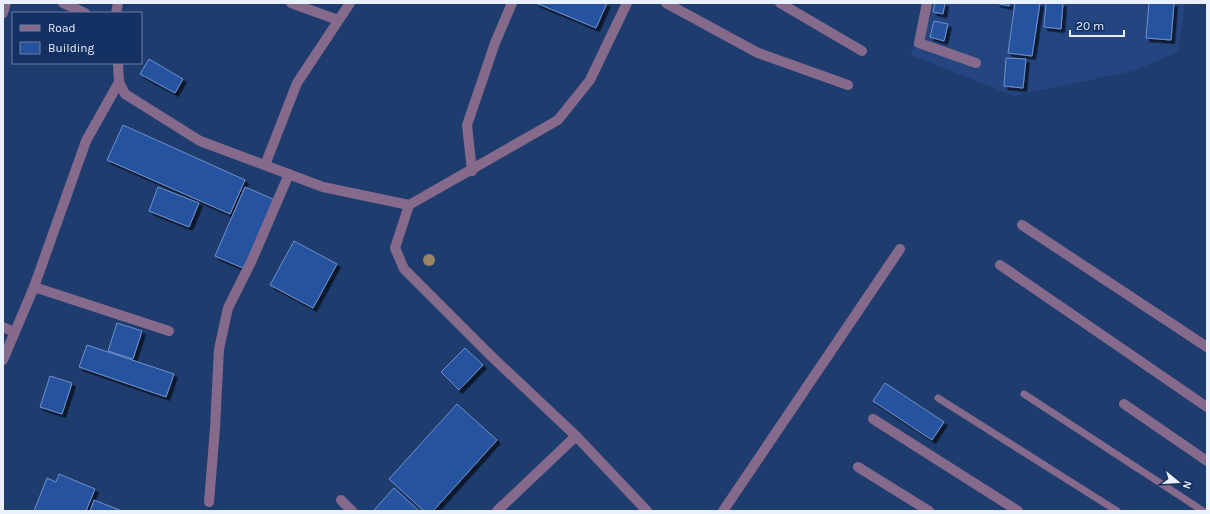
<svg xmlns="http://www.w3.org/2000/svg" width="1210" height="514" font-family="Karla,sans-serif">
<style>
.built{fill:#24457f}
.building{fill:#27529f;stroke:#6f91cc;filter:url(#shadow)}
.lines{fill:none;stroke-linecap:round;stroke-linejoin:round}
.service{stroke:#866a8c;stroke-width:7}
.minor{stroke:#866a8c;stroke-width:10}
.tertiary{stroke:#866a8c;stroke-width:10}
.tree{fill:#968666}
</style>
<defs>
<filter id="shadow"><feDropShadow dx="3.5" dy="3.5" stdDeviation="0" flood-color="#0009"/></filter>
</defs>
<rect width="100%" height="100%" fill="#1f3c6f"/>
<!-- built -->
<path class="built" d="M922,3H1185L1178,52L1133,71L1014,96L911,55Z"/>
<!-- building -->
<g class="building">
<path d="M536,3H607L596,28Z"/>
<path d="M935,3H945L943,14L933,12Z"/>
<path d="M996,3H1009V6Z"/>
<path d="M1015,3H1040L1032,56L1008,53Z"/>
<path d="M1046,3H1063L1061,29L1044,27Z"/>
<path d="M1149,3H1174L1171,40L1146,38Z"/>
<path d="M934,21L948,24L944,41L930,37Z"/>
<path d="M1006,58L1026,59L1023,88L1004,86Z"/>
<path d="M149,59L183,79L175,93L140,74Z"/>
<path d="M123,125L245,180L230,214L107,160Z"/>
<path d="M158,187L199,203L189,227L149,211Z"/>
<path d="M245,187L275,200L245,269L215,256Z"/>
<path d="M294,241L337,264L313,308L270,285Z"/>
<path d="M117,323L142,331L133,359L108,351Z"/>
<path d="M87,345L174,374L166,397L79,367Z"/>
<path d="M465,348L483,365L459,390L441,372Z"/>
<path d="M50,376L72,383L62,414L40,407Z"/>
<path d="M885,383L944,422L932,440L873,401Z"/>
<path d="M457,404L497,440L433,511H424L389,479Z"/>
<path d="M59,474L95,489L86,511H34L47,478L56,482Z"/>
<path d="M394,488L419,511H373Z"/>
<path d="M94,500L122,511H90Z"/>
</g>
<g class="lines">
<!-- service -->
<g class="service">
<path d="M1024,394L1203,511"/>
<path d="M938,398L1117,511"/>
</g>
<!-- minor -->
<g class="minor">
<path d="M291,3L338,20"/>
<path d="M666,3L758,53L848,85"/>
<path d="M780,3L862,51"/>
<path d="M927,3L919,43L976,63"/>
<path d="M3,13L6,3"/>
<path d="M116,13L118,3"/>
<path d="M265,165L297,83L350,3"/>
<path d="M472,171L467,125L495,43L512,3"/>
<path d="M1022,225L1207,347"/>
<path d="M1000,265L1207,407"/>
<path d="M34,287L169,331"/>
<path d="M3,327L14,332"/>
<path d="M3,360L34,287L86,141L119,82"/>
<path d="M1124,404L1207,461"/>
<path d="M873,419L1018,511"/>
<path d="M858,467L929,511"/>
<path d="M341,500L352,511"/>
<path d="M209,502L215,428L219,349L228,308L252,260L289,174"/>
<path d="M497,511L576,436"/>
<path d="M723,511L900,249"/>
</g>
<!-- tertiary -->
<g class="tertiary">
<path d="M63,3L85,13"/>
<path d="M118,63L119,82L125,94L200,141L323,187L409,205L558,120L590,80L627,3"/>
<path d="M409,205L395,248L404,269L489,354L576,436L647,511"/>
</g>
</g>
<!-- trees -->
<circle class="tree" cx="429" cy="260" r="6"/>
<!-- border -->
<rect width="1210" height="514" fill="none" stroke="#eaf1fe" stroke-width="8"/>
<!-- legend -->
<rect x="12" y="12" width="130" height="52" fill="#153163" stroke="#6a7ea1"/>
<rect x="20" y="25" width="20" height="6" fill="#866a8c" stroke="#6a7ea1"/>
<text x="48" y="32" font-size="12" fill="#eaf1fe">Road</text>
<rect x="20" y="42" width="20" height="12" fill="#27529f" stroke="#6a7ea1"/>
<text x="48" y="52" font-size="12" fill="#eaf1fe">Building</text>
<!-- north arrow -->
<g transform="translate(1178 482) rotate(108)" stroke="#153163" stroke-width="3" paint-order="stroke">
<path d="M0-3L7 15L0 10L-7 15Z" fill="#eaf1fe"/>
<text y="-6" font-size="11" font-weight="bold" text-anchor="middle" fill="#eaf1fe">N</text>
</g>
<!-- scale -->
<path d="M1070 30v6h54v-6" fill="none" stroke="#eaf1fe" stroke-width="2"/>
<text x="1076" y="30" font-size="12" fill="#eaf1fe" stroke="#153163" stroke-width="3" paint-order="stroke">20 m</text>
</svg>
